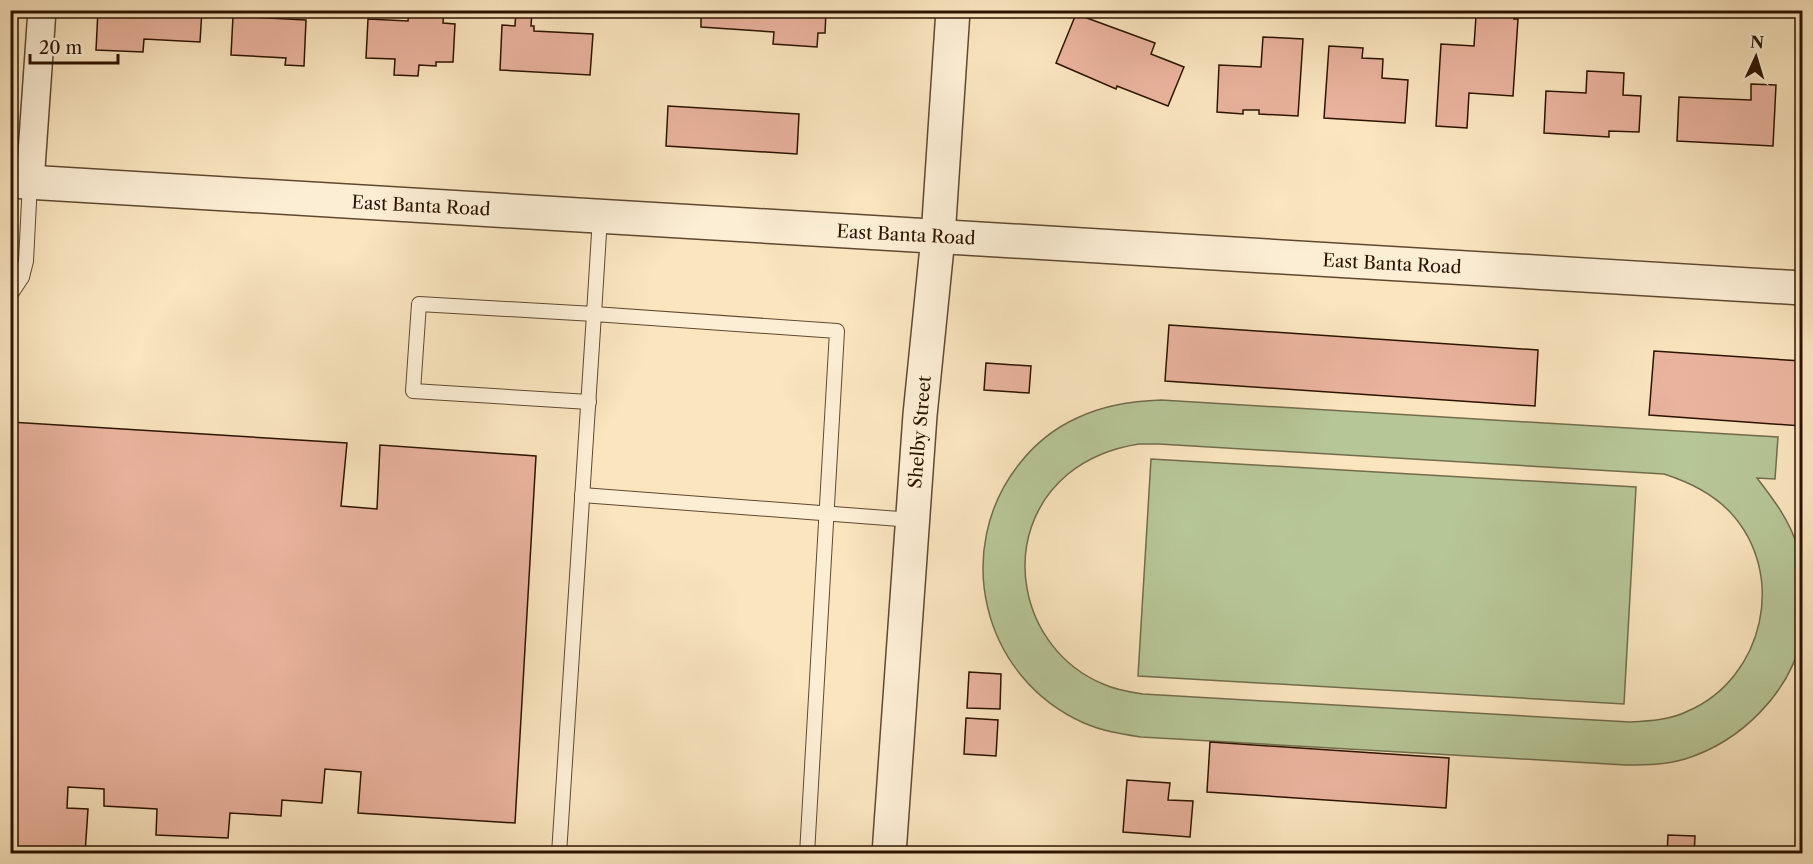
<svg xmlns="http://www.w3.org/2000/svg" width="1813" height="864" font-family="'Libre Caslon Text',serif">
<style>
.green{fill:#b7c697;stroke:#726c4c;stroke-width:1.5;fill-rule:evenodd}
.building{fill:#eab39e;stroke:#2c1300;stroke-width:1.5}
.lines{fill:none;stroke-linecap:round;stroke-linejoin:round}
.service-casing{stroke:#604830;stroke-width:16}
.minor-casing{stroke:#604830;stroke-width:30}
.tertiary-casing{stroke:#604830;stroke-width:36}
.service{stroke:#fceed5;stroke-width:14}
.minor{stroke:#fceed5;stroke-width:27}
.tertiary{stroke:#fceed5;stroke-width:33}
.labels{text-anchor:middle;stroke-width:4.5;stroke-linejoin:round;paint-order:stroke}
.street-label{font-size:18px;fill:#2c1300;stroke:#fceed5}
</style>
<rect width="100%" height="100%" fill="#fae5bf"/>
<filter id="stains"><feTurbulence type="fractalNoise" baseFrequency=".00333" numOctaves="4"/><feColorMatrix values="0 0 0 0 .2 0 0 0 0 .09 0 0 0 0 .02 0 0 0 .5 -.17"/></filter>
<radialGradient id="worn" r=".72"><stop offset=".6" stop-color="#630" stop-opacity="0"/><stop offset="1" stop-color="#630" stop-opacity=".3"/></radialGradient>
<!-- green -->
<g class="green">
<path d="M1161,400L1778,437L1775,479L1757,478C1774,500 1790,521 1798,548C1804,566 1802,585 1802,603C1802,613 1804,624 1802,635C1791,693 1740,742 1685,759C1666,765 1646,765 1626,765L1141,737C1122,734 1102,731 1084,723C982,678 951,549 1020,463C1035,444 1055,428 1077,418C1104,405 1131,401 1161,400ZM1139,444H1159L1664,474C1689,482 1712,493 1730,512C1788,574 1764,678 1688,711C1670,720 1650,721 1630,722L1143,694C1129,692 1116,690 1103,684C1019,649 996,534 1068,474C1089,457 1113,448 1139,444Z"/>
<path d="M1151,459L1636,487L1624,704L1138,676Z"/>
</g>
<!-- building -->
<g class="building">
<path d="M98,10H202L200,42L144,39L143,52L96,50Z"/>
<path d="M409,10H444L443,23L455,24L453,62H436V66L419,65L418,76L394,75L395,59L366,58L368,19L408,21Z"/>
<path d="M516,10L532,12L531,26H534V31L593,34L590,75L500,70L502,25L515,26Z"/>
<path d="M701,10H818L826,12L825,33H818L817,47L773,44L774,32L701,27Z"/>
<path d="M1486,10H1515L1514,19H1518L1513,96L1469,93L1467,128L1436,126L1441,44L1474,46L1476,16L1486,17Z"/>
<path d="M1076,14L1155,43L1151,54L1184,67L1168,106L1117,86L1116,89L1056,63Z"/>
<path d="M233,16L306,20L304,66L285,65L286,58L231,55Z"/>
<path d="M1263,37L1303,39L1298,116L1259,114V110H1243V114L1217,112L1219,65L1261,67Z"/>
<path d="M1329,46L1363,48L1362,58L1383,59L1382,78L1408,80L1405,123L1324,118Z"/>
<path d="M1587,71L1624,73L1623,95L1641,96L1639,132L1609,131V137L1544,133L1546,91L1586,93Z"/>
<path d="M1751,84L1776,85L1773,146L1677,141L1679,97L1751,100Z"/>
<path d="M668,106L799,114L797,154L666,146Z"/>
<path d="M1169,325L1538,350L1535,406L1165,381Z"/>
<path d="M1654,351L1802,361V426L1649,415Z"/>
<path d="M986,363L1031,366L1029,393L984,390Z"/>
<path d="M10,422L347,443L341,506L377,509L380,445L536,456L515,823L358,813L361,772L325,769L322,803L282,800L281,816L230,813L228,838L156,835L157,809L104,806V789L68,787L67,808L88,809L85,854H10Z"/>
<path d="M969,672L1001,674L1000,709L967,708Z"/>
<path d="M966,718L998,720L996,756L964,754Z"/>
<path d="M1210,742L1449,758L1446,808L1207,792Z"/>
<path d="M1127,780L1170,783L1168,800L1193,801L1190,837L1123,832Z"/>
<path d="M1668,835L1695,836L1694,854H1667Z"/>
</g>
<g class="lines">
<defs>
<g id="service">
<path d="M10,295L22,277L26,261L30,182"/>
<path d="M589,402L413,391L419,304L594,314L600,217"/>
<path d="M582,495L913,520"/>
<path d="M559,854L594,314L837,331L807,854"/>
</g>
<path id="minor" d="M30,182L42,10"/>
<g id="tertiary">
<path d="M10,181L1802,288"/>
<path d="M889,854L920,415L938,237L953,10"/>
</g>
</defs>
<!-- service casing -->
<use href="#service" class="service-casing"/>
<!-- minor casing -->
<use href="#minor" class="minor-casing"/>
<!-- tertiary casing -->
<use href="#tertiary" class="tertiary-casing"/>
<!-- service -->
<use href="#service" class="service"/>
<!-- minor -->
<use href="#minor" class="minor"/>
<!-- tertiary -->
<use href="#tertiary" class="tertiary"/>
</g>
<g class="labels">
<!-- street labels -->
<g class="street-label">
<text transform="translate(421 206) rotate(3)" y="6">East Banta Road</text>
<text transform="translate(906 235) rotate(3)" y="6">East Banta Road</text>
<text transform="translate(1392 264) rotate(3)" y="6">East Banta Road</text>
<text transform="translate(920 432) rotate(-85)" y="6">Shelby Street</text>
</g>
</g>
<!-- margin -->
<rect width="1813" height="864" fill="none" stroke="#fae5bf" stroke-width="36"/>
<rect x="12" y="12" width="1789" height="840" fill="none" stroke="#2c1300" stroke-width="3"/>
<rect x="18" y="18" width="1777" height="828" fill="none" stroke="#2c1300" stroke-width="1.5"/>
<!-- north arrow -->
<g transform="translate(1756 57) rotate(4)" stroke="#fceed5" stroke-width="4.5" paint-order="stroke">
<path d="M0-4.5L10 22L0 15L-10 22Z" fill="#2c1300"/>
<text y="-9" font-size="16" font-weight="bold" text-anchor="middle" fill="#2c1300">N</text>
</g>
<!-- scale -->
<path d="M30 54v9h88v-9" fill="none" stroke="#2c1300" stroke-width="3"/>
<text x="39" y="54" font-size="18" fill="#2c1300" stroke="#fceed5" stroke-width="4.5" paint-order="stroke">20 m</text>
<rect width="100%" height="100%" filter="url(#stains)"/>
<rect width="100%" height="100%" fill="url(#worn)"/>
</svg>
